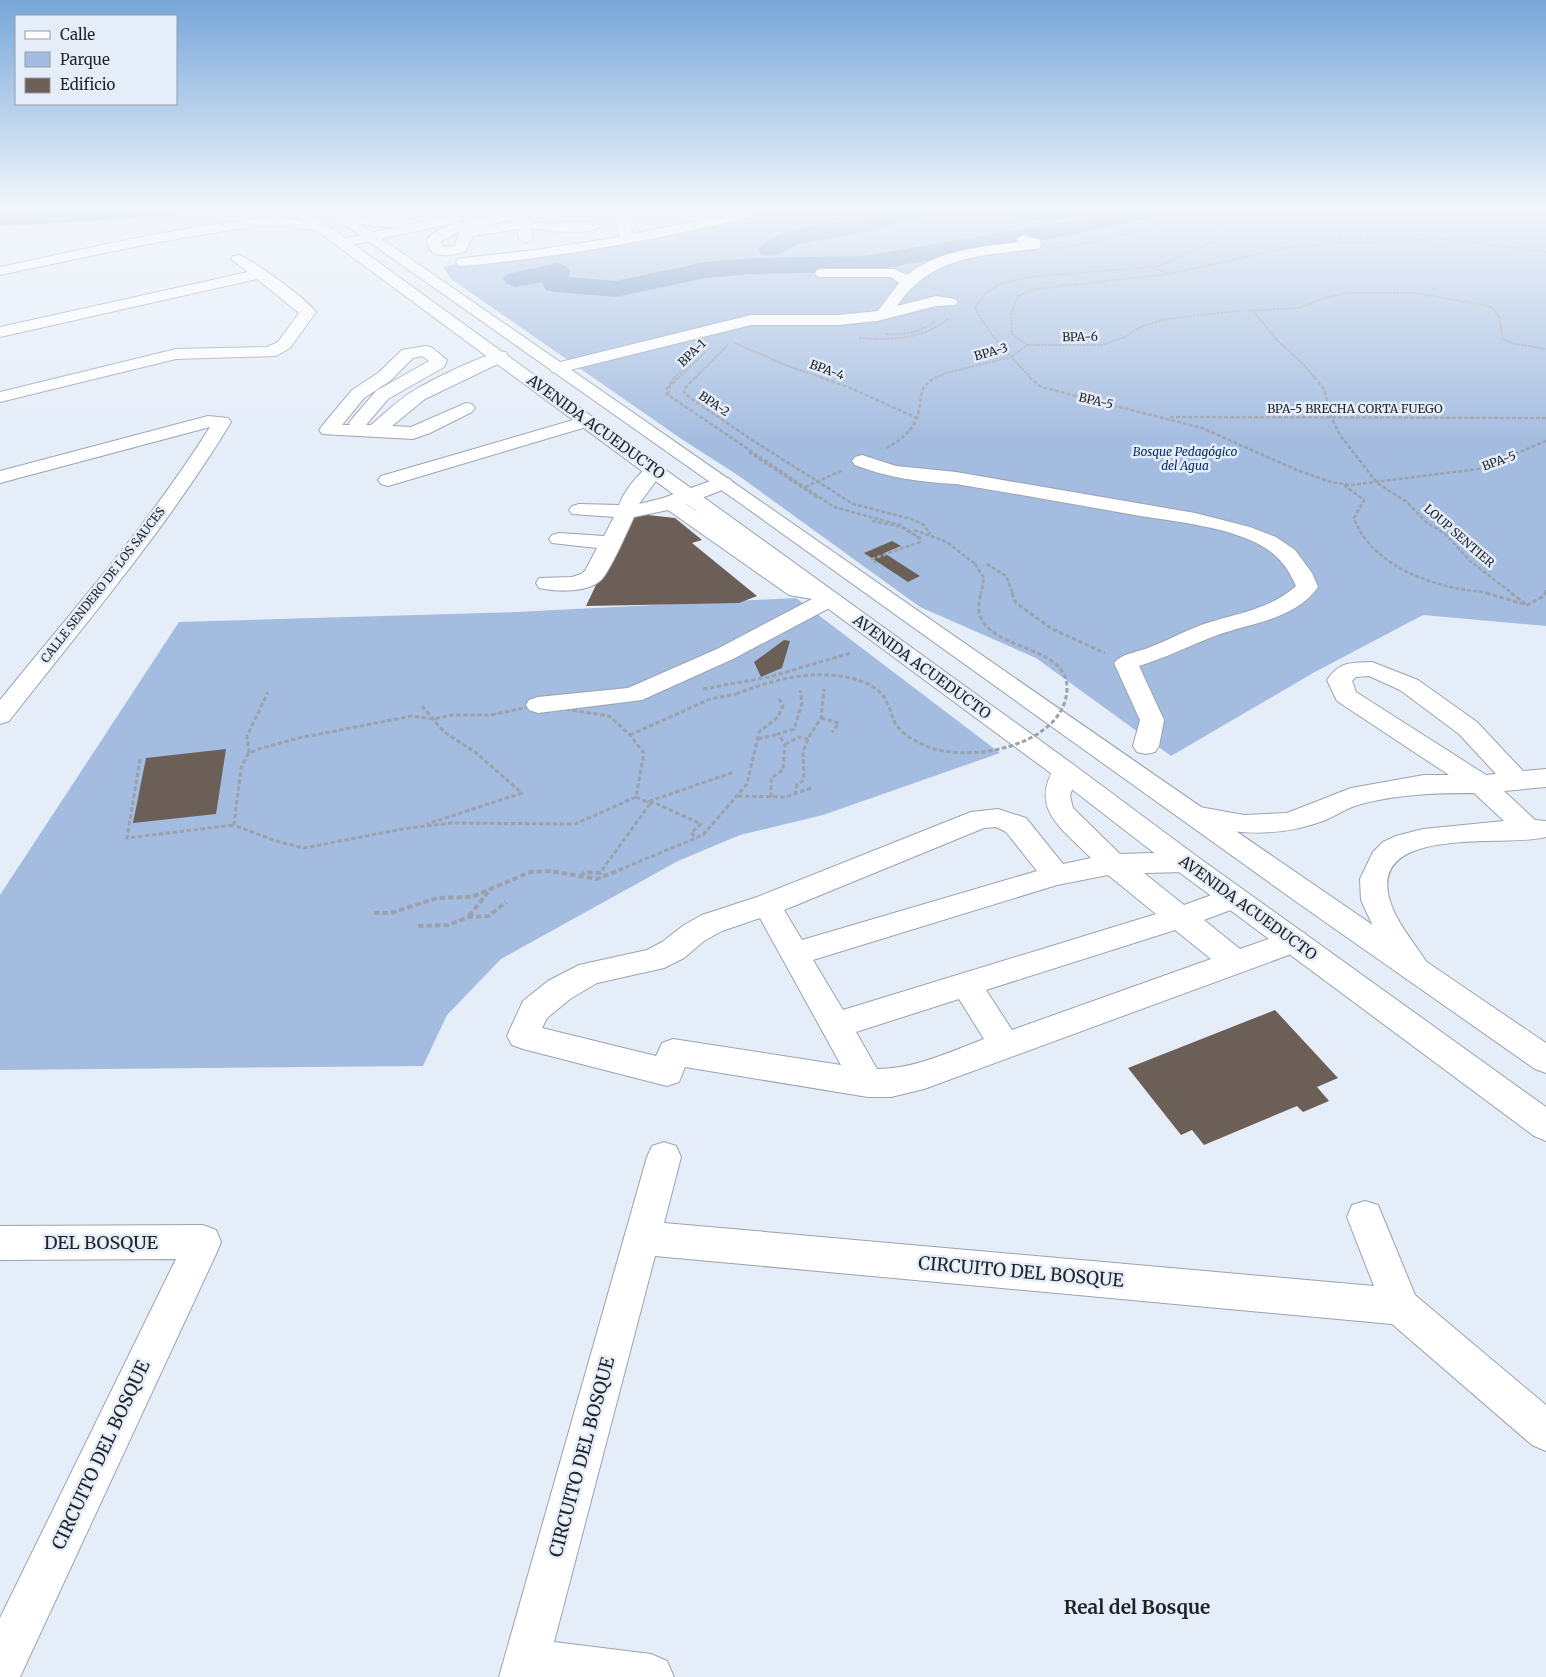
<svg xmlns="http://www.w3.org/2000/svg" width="1546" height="1677" font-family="Merriweather,serif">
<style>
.green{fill:#a4bce0}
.water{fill:#6e91c3}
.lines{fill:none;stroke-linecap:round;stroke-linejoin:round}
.river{fill:#6e91c3;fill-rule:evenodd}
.building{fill:#6b5f58}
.minor-casing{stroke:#9ba3ae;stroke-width:2}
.major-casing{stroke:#9ba3ae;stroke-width:2}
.path-far3{stroke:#9ca2ac;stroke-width:2;stroke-dasharray:2.5 1;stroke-linecap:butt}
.path-far2{stroke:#9ca2ac;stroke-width:2.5;stroke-dasharray:4 2;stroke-linecap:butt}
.path-far1{stroke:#9ca2ac;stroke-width:3;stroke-dasharray:4.5 2.5;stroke-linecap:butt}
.path{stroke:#9ca2ac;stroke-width:4;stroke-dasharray:5.5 3;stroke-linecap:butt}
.minor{fill:#fff;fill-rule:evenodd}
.major{fill:#fff;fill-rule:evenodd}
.path-bridge-far1{stroke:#9ca2ac;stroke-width:2.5;stroke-dasharray:4 2;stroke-linecap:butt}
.path-bridge{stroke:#9ca2ac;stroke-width:3;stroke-dasharray:4.5 2.5;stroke-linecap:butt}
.labels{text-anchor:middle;stroke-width:5;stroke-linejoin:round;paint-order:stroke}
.far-street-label{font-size:12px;fill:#1f2227;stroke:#e5edf9}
.far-park-label{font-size:12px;font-style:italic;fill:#002b67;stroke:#e5edf9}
.street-label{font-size:15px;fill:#1f2227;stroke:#e5edf9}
.near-street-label{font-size:18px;fill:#1f2227;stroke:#e5edf9}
.near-neighbourhood-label{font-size:19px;font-weight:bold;fill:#1f2227;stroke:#e5edf9}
</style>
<rect width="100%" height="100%" fill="#e5edf9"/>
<!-- green -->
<g class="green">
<path d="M774,210H1546V626L1423,615L1313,673L1171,756L1036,658L920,607L739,476L683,440L451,279L443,267L459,263L526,258L689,232Z"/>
<path d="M796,598L1000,753L823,815L740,835L678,861L501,959L447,1015L423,1066L0,1070V895L179,622L516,612Z"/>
</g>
<!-- water -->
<path class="water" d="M1006,210H1097L1024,222L1008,215Z"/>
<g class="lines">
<!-- river -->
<g class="river">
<path d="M44,210H179L175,215L167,217L0,226V212Z"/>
<path d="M887,210H939L935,215L907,218L878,230L798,244L779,254L770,256L761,254L758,249C774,226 842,223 869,217C876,216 881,212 887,210Z"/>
<path d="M1124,210H1167L1163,215L1071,235L863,272L752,274L705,278L616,297L555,292L546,290L542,282L516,287L507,284L503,279L507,274L557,263L566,266L570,271L569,277L616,281L705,262L752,258L863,256L1071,221Z"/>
</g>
</g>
<!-- building -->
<g class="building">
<path d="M630,513L675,518L702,540L692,543L757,596L739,603L586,606Z"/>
<path d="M892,541L901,546L884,553L920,576L908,582L864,553Z"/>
<path d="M784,640L790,641L782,668L761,677L754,662Z"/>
<path d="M226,749L216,814L133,823L146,758Z"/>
<path d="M1275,1010L1338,1078L1317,1087L1329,1101L1303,1112L1297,1106L1204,1145L1192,1130L1181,1135L1128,1068Z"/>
</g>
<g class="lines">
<defs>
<g id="minor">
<path d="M361,210H376L385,215L413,210L420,214L418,217L383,224L378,223Z"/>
<path d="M506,210H548L547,213L526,217C542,233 589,213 600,226C592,236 545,231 532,228L533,239L526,243L519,239L518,229L473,236L466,251C452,257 427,260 427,239C439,223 487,216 507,213ZM513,219L515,221L482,226ZM459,232L455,246L443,247L441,241Z"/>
<path d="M613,210H625L633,234L737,212V210H752L755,213L753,216C657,240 561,257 463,266L458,265L456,262L458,259L463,258L535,250L620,237Z"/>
<path d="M454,215L459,216L461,219L459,222L343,247L338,246L336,243L338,240L343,239Z"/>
<path d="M273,217L321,223L328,227L321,231L273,225L242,228L143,245L0,275V267C90,248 181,226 273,217Z"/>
<path d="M1023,235L1040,240L1041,245L1039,248L1034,249C979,256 931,256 897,306L936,296L955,299L958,302L955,305L936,306L877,321L838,325H751L558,373L552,372L550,368L552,364L751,315H838L878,311L899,283L891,277H822L817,276L815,273L817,270L822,269H894L907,275C939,250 980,247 1020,242L1016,239Z"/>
<path d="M238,255C251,258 308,300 316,312L290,348L276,356L176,359L0,402V392L176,349L267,347L278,342L299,313L257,279L0,337V327L248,272L231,259L233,256Z"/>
<path d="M425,346L431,347L447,360L444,367L388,399L366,425H371C384,414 398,400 413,391C428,382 492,349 506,352L508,356L506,360L425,399L392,426L411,427L466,403L472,404L475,408L472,412L430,433L413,439L322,434L319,430L322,426L352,390L378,373L402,350ZM422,356L429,361L376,391L352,419L349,423L350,425H342L364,398L390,381L413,358Z"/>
<path d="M208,416L228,418L231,422C167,528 85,624 9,721L0,724V700C72,611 149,524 210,427L0,483V471Z"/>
<path d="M587,416L593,417L596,421L593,425L395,484L388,486L381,484L378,480L381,476Z"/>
<path d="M862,455L896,466L956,472L1195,513L1250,527L1276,537L1295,550L1312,573L1318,587C1295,620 1249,623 1215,636C1189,646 1165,658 1139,666L1164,720L1159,746L1155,752L1146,754L1137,752L1133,746L1140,720L1114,663C1121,654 1137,652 1148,648C1166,641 1183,632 1201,625C1233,614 1270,610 1296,586C1288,568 1279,556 1262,546C1229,527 1178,522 1140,516C1079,505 1017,494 956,484C921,482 888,478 855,465L852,461L855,457Z"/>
<path d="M654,464L661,466L664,470L639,504L663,498L716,479L723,477L730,479L733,483L730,487L686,504L803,584L830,589L840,599L837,604L733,659L642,700L538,713L529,710L526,705L529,700L538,697L628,688L717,649L812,599L789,595L668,510L634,517C627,532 612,567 602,579C589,593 557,592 539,588L536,583L539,578L572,577L581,574L585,571L597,548L552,543L549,539L552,535L559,533L604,536L614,517L572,514L569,510L572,506L579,504L619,505C623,493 642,467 654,464Z"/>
<path d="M1372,662L1418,680L1477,722L1523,771L1546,769V787L1504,791L1535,820L1546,821V837C1507,848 1366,823 1390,901C1398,927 1419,947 1431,970L1427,978L1416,982L1405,978L1377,935L1361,900L1360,879L1373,852L1383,842L1396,836L1423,829L1504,821L1474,793C1436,793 1399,794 1361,804C1348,807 1336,816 1323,821C1277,838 1231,835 1184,821L1181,815L1184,809L1194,806L1244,815L1287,813L1351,788L1424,775H1449L1337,701L1327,680C1340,661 1351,663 1372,662ZM1369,676L1400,690L1459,734L1496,774L1486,775L1356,692L1352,681L1356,677Z"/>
<path d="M1065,762L1074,765L1078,771L1070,796L1073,808L1120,854L1185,852L1195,855L1199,862L1195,869L1185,872L1144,873L1184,905L1234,887L1244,891L1248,898L1244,905L1204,920L1240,949L1294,930L1305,933L1309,941L1305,949L924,1089L891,1097H868L685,1067L679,1082L667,1086L523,1049L512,1045L507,1036L523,1001L548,981L579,965L647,950L662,942L684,925L702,915L757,897L971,812L998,809L1026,818L1063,864L1091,858C1062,828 1028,809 1056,765ZM996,827L1006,832L1037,871L802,940L784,910L984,828ZM1108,875L1156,914L843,1010L813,960L1057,885ZM760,918L841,1065L673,1039L662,1043L656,1056L542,1028L547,1018L570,999L597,983L664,968L684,958L704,941L722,931ZM1175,930L1211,959L1012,1030L986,990ZM959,999L984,1039C950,1052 914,1069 877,1069L856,1032Z"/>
<path d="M664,1142L676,1146L681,1157L664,1223L1374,1286L1347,1217L1352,1205L1365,1201L1378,1205L1415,1295L1546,1405V1451L1532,1445L1392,1324L655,1256L554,1642L651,1654L667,1661L674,1677H499L647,1157L652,1146Z"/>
<path d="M203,1225L216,1230L221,1242L216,1254L20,1677H0V1618L176,1259L0,1260V1226Z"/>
</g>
<g id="major">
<path d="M292,210H306L1074,765L1195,855L1546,1107V1141L1534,1136L1175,869L1056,777L293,213Z"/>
<path d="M324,210H339L346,214L381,219H412L414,222C406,231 373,226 360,224C756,496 1148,774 1546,1043V1073L1535,1069L1298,903L744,506Z"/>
</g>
</defs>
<!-- minor casing -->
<use href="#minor" class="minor-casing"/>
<!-- major casing -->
<use href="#major" class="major-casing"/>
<!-- path-far3 -->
<g class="path-far3">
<path d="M1325,210L1338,227L1341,243"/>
<path d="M1345,210L1359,228L1362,242"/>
<path d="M1538,210L1546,211"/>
<path d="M1051,249C1100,242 1147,231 1192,210"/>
<path d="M1150,267L1168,273"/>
<path d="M1253,311L1278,341L1302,363L1315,378"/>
<path d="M886,334C904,335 922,333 936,320"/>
<path d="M859,338C892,340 923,340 949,318"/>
<path d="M735,343L788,366L823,378"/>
<path d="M1027,345H1102L1125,337L1140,327L1167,319L1237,311L1299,308L1327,297L1349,293H1415L1490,306L1499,316L1503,339L1511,343L1546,349"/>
<path d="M674,378L687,366"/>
<path d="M678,378L706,351"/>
<path d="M695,378L728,345"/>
<path d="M935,378L946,373L1011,357L1027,345L1012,334L1011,314L1018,296L1036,289L1169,274L1290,247L1341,243L1448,239L1546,252"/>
<path d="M1031,378C1010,356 989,335 975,308L986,293L999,284L1030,277L1159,266L1228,235L1226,229L1202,214L1201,210"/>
</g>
<!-- path-far2 -->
<g class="path-far2">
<path d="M679,377L670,386L668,395L834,507L900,525L920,538V542L872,559L876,563"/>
<path d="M696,377L684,389L685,394L746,436L853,504L911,519L924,525L930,534"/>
<path d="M820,377L848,387L917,418"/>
<path d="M1029,377L1041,387L1202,428L1297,470L1331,482L1350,485L1479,469L1546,441"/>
<path d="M1314,377L1324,389L1331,417L1340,435L1377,483L1407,502L1426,522L1445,534L1470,561L1513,594"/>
<path d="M667,396V388L675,377"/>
<path d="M1170,417L1546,418"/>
<path d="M886,448C901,440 913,431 918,414C923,396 917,387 937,377"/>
<path d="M749,452L818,498"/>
<path d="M1344,485L1364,500L1354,518C1369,560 1418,581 1460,589C1470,591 1481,591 1491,594"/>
<path d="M805,487L843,470"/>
<path d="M872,521L901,527L919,538"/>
<path d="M914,530L947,542L975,564"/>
<path d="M987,564L1006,576L1013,594"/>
<path d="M1545,594L1546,589"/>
</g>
<!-- path-far1 -->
<g class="path-far1">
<path d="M1012,593L1016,603L1052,629L1105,653"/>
<path d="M1486,593L1527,605L1544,596L1545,593"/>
<path d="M1511,593L1527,605"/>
<path d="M703,689L769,677L851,653"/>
<path d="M538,705L609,716L630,735L644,753L636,797L575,824L451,823L403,829L304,848L276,841L234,825L241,768L248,754L258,749L299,738L412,716L433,719L452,715H491Z"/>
<path d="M422,706L444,732L475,752L522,793L427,824"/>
<path d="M821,718L839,723L832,732"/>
<path d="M630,735L710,699L736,694"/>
<path d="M758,739L778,734"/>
<path d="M785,744L799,737L808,739"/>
<path d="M249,753L247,736L268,692"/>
<path d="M140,759L127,838L234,825"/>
<path d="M795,795L797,785L804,780L803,751L810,735L821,718L824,689"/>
<path d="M738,796L785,797L811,788"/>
<path d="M636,797L647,802L734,772"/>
<path d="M771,797V778L783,770L785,744L778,734L794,729L802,703L800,690"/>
<path d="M650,804L653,802L701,824L691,833L698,838"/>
<path d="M602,870L650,804L647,802"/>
<path d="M619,870L703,835L747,784L759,732L778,717L783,706L778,697"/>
</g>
<!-- path -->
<g class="path">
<path d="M580,876L585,872L600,873L603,869"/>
<path d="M374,913H391L437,898L472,897L530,872L551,871L597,879L622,869"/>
<path d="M469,916L488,892"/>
<path d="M418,926L448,925L469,917L489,916L506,902"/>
</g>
<!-- minor -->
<use href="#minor" class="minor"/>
<!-- major -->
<use href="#major" class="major"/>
<!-- path-bridge-far1 -->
<path class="path-bridge-far1" d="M975,564L984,578L981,594"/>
<!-- path-bridge -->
<path class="path-bridge" d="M736,694C772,680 812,669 850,678C867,682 882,689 888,705C891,711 892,717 895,723C900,731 909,738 918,742C959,767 1065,748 1067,689C1068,643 986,652 979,611C978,605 980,598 981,593"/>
</g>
<!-- sky -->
<linearGradient id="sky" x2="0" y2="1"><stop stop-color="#77a6d9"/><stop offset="0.47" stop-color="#f3f7fc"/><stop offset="1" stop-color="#f3f7fc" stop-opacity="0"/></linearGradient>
<rect width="1546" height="444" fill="url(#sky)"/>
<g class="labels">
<!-- far-street labels -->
<g class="far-street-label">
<text transform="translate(1080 337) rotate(-1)" y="4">BPA-6</text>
<text transform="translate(991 352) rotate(-16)" y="4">BPA-3</text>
<text transform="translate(692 353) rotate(-44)" y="4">BPA-1</text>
<text transform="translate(827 370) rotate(20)" y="4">BPA-4</text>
<text transform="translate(1096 401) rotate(13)" y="4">BPA-5</text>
<text transform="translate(714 404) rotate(34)" y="4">BPA-2</text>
<text x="1355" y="413">BPA-5 BRECHA CORTA FUEGO</text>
<text transform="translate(1499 461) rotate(-20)" y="4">BPA-5</text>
<text transform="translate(1459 536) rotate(41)" y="4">LOUP SENTIER</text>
<text transform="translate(103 585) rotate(-52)" y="4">CALLE SENDERO DE LOS SAUCES</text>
</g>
<!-- far-park labels -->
<g class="far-park-label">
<text x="1185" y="456">Bosque Pedagógico<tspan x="1185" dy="14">del Agua</tspan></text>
</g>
<!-- street labels -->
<g class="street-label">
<text transform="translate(596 427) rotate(36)" y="5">AVENIDA ACUEDUCTO</text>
<text transform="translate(922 667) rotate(36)" y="5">AVENIDA ACUEDUCTO</text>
<text transform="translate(1248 908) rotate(36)" y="5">AVENIDA ACUEDUCTO</text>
</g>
<!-- near-street labels -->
<g class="near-street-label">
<text x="101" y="1249">DEL BOSQUE</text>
<text transform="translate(1021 1272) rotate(5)" y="6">CIRCUITO DEL BOSQUE</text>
<text transform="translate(101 1455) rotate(-65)" y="6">CIRCUITO DEL BOSQUE</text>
<text transform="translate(582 1457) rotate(-75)" y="6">CIRCUITO DEL BOSQUE</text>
</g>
<!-- near-neighbourhood labels -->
<g class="near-neighbourhood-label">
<text x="1137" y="1614">Real del Bosque</text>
</g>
</g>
<!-- legend -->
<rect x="15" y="15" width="162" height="90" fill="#e5edf9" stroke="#969ca5"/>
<rect x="25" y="31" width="25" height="8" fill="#ffffff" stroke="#969ca5"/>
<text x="60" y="40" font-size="15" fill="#1f2227">Calle</text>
<rect x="25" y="52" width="25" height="15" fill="#a4bce0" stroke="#969ca5"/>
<text x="60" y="65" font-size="15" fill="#1f2227">Parque</text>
<rect x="25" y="78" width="25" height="15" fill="#6b5f58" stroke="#969ca5"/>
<text x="60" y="90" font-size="15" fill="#1f2227">Edificio</text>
</svg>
